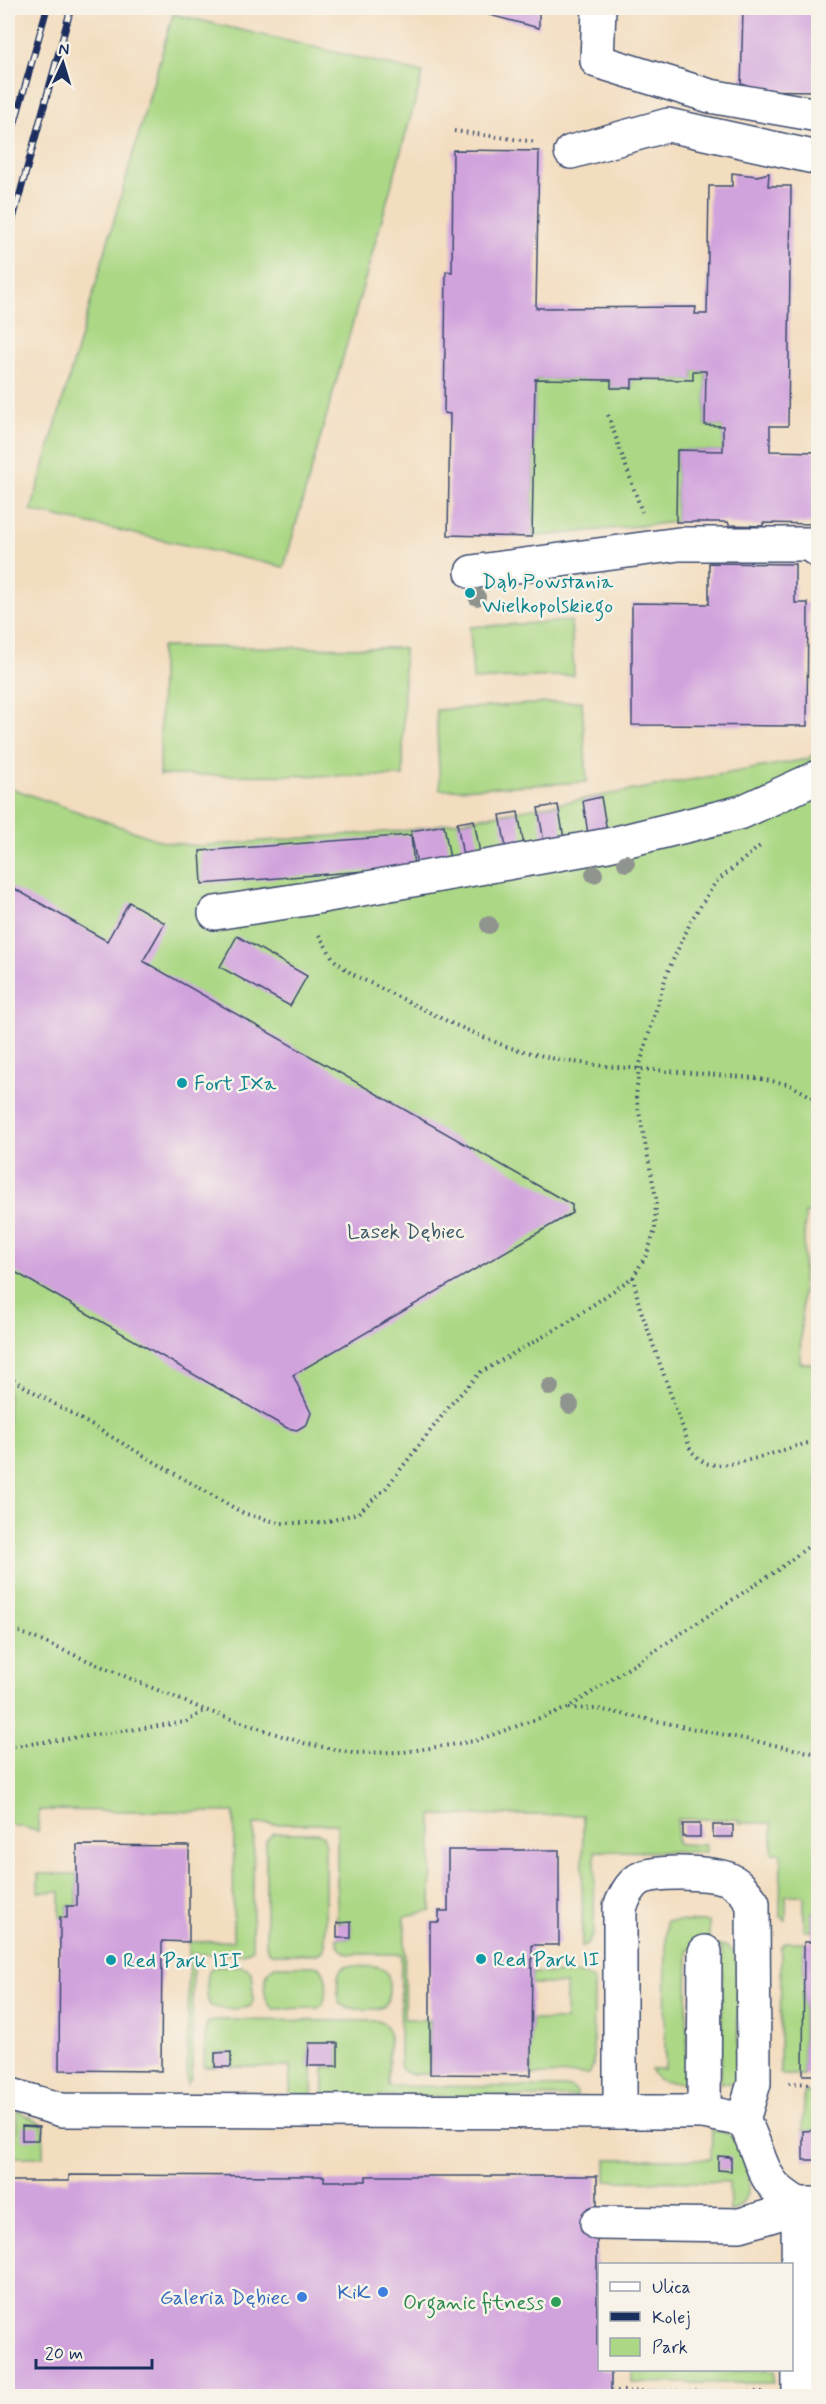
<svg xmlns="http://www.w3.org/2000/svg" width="826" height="2404" font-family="Mynerve,sans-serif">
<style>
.green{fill:#acd885;stroke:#648472;stroke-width:1.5}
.building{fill:#d1a3dd}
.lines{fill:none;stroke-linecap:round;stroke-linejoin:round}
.minor-casing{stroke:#3b496d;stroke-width:36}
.path{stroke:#3b496d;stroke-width:4;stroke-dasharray:1.5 4.5;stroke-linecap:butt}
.minor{stroke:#fff;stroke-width:33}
.rail-casing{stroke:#1b2f5e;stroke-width:7}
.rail{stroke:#f7f3e8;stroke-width:4.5;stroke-dasharray:14;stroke-linecap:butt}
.tree{fill:#90948f}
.culture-dot{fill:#0f9aa8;stroke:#f7f3e8;stroke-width:2}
.shop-dot{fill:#3f7fe0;stroke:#f7f3e8;stroke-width:2}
.leisure-dot{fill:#2e9e5b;stroke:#f7f3e8;stroke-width:2}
.labels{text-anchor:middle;stroke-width:5;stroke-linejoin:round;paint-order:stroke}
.culture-label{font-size:21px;fill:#0d838f;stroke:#f7f3e8;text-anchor:start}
.park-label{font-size:21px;fill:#3f5968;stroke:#f7f3e8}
.shop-label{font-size:21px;fill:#366cbe;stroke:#f7f3e8;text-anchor:end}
.leisure-label{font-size:21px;fill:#27864d;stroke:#f7f3e8;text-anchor:end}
</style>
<rect width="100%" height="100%" fill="#f7f3e8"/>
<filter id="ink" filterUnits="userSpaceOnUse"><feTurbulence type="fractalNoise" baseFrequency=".0167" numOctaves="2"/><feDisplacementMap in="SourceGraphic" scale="12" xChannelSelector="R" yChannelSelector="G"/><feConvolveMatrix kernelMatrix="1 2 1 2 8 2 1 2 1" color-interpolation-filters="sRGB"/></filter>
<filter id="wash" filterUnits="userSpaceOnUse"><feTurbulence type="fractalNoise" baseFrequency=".008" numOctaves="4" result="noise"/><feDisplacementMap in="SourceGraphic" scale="24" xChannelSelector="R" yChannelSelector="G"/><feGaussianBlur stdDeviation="1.35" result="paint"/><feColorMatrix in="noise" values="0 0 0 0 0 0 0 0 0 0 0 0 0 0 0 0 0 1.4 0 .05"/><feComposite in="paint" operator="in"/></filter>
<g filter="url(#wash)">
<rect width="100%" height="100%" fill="#f3ddbf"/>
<!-- green -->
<g class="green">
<path d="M173,14L423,73L284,567L31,511Z"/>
<path d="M693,371H706L705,425L723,426V451L677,450L676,522L532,537L535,379L611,380V388H632V379L693,380Z"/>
<path d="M571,621L574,675L473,680L470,627Z"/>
<path d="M161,647L404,648L403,776L160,775Z"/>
<path d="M582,701L587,782L440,790L436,710Z"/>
<path d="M818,748V1213H805L800,1363L818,1364V1912H812V1930H804V1895H786V1920L780,1916L781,1853H772V1823H739V1819H677V1844L706,1845V1852L595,1851L594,1933L587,1944L582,1946L583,1815H432L431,1911L405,1916L404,2019L429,2020L430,2074H410L403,2071L400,2065L401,1954H349C341,1951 337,1947 337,1938H351V1923H337V1824H254L252,1949L244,1954H193L192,2077L187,2084L189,1942L233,1941L234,1812L39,1810L38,1831L8,1824V787L164,842L199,846L410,830L808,759Z"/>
<path d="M273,1833H317L323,1835L325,1841V1945L323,1951L317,1954H274L268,1951L266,1945V1841Z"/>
<path d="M38,1874H77V1906H67V1918L60,1917V1892H38Z"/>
<path d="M666,1921L709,1922V1946H727L737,1954L738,2083H721L722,1949H688L686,2082C672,2082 656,2086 651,2069H665Z"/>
<path d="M786,1942H804L803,2075H783L780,2073L781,1947Z"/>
<path d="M217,1966C232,1966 253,1961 253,1981C253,1988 255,1999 251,2005C247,2010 216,2010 211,2006C204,1999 207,1976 210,1969Z"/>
<path d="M275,1966H318C330,1973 329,2002 318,2008L274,2009C261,2002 261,1972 275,1966Z"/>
<path d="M346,1966L380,1967C383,1969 385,1969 387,1973C390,1979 390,2000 385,2006C380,2011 345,2010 340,2004C336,2000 338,1992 338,1986C338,1976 337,1971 346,1966Z"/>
<path d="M532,1973L583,1974L592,1980L594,1985L593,2066L589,2074L531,2075V2020H566V1984H531Z"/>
<path d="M214,2020L378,2021L386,2025L389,2033L388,2086L570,2087L577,2092V2097L324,2096V2067L338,2066V2043H309L308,2066H312V2097L290,2096V2067H231L230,2052L215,2053V2067H204L205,2030L207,2023Z"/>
<path d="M804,2092L818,2093V2130L803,2131Z"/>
<path d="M17,2110L43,2125V2157H8V2140H16Z"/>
<path d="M712,2130C720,2131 727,2132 734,2138C751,2153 759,2202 730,2211L729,2182L606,2181V2159H711Z"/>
<path d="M632,2371H775L774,2383H632Z"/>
</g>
<g id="blocks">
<!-- building -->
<g class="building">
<path d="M463,8H539V28Z"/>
<path d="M743,8H818V91L741,90Z"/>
<path d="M453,150L539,151L536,308L696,307L695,314H707L709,186H732V173L757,176L769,173L768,186H791L788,426H770V451L817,452L815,524L763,523V526L729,525L728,522H676L677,450L723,451V426L705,425L706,371H693V380L632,379V388H611V380L535,379L532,537L448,535L450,414L444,413L446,271L452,272Z"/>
<path d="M709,563L795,564V603H808L807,726L632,725V603L709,604Z"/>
<path d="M601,797L607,831L588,834L583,801Z"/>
<path d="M558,805L564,838L544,842L538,808Z"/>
<path d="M518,812L524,846L506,848L500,815Z"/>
<path d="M474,820L480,853L463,856L457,823Z"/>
<path d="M444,825L450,859L417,865L411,831Z"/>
<path d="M411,835L414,867L202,884L200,851Z"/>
<path d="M8,885L107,941L129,902L165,923L143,961L572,1205V1213L293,1375L311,1413L307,1424L297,1430L287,1428L8,1268Z"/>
<path d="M237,936L307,976L290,1006L220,967Z"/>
<rect x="683" y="1824" width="17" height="13"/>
<rect x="713" y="1825" width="20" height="12"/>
<path d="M77,1845L189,1846V1942L162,1941L161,2071L59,2070L60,1917L67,1918V1906H77Z"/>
<path d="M448,1850H559V1945H532L531,2075L430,2074V1922H439V1911H448Z"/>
<path d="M812,1912H818V2075H803L804,1942H812Z"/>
<path d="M351,1922V1938H337V1923Z"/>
<path d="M309,2043H338V2066H308Z"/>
<path d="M231,2052V2067H215V2053Z"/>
<path d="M22,2126L39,2127L38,2140H22Z"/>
<path d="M818,2130V2160H803V2131Z"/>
<path d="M718,2156L731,2157V2171L718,2170Z"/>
<path d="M69,2175L324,2176V2181H366V2176H597V2345H600V2370H611V2396H8V2181H69Z"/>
</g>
</g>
</g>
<g filter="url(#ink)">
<use href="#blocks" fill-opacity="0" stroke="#3b496d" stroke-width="1.5"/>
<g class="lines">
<defs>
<g id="minor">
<path d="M599,8L597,61L710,96L818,115"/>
<path d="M571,152L668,125L818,158"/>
<path d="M472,572L679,544H809L818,551"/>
<path d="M215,913L306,899L608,845L742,812L818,777"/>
<path d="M8,2094L62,2110L620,2112"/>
<path d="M704,2112L705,1952"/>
<path d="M597,2223L740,2225L780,2213L798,2204C788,2198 778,2192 771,2182C758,2164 755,2139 743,2120L754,2083L753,1903C745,1892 739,1883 726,1878C709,1873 652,1869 638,1880C629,1886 624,1898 620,1907V2112H704L743,2120"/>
<path d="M799,2396L798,2204H817"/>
</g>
</defs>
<!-- minor casing -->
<use href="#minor" class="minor-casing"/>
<!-- path -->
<g class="path">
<path d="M454,131L536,142"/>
<path d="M608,415L642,512"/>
<path d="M319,935L334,960L352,974L453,1024L507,1047L559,1060L604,1066L755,1078L788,1084L818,1100"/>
<path d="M633,1277L639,1305L691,1451C695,1455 700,1460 706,1463C729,1472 791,1445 818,1441"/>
<path d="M8,1377L243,1513L279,1523H322L358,1513L386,1488L452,1403L481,1372L567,1323L633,1277L647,1254L655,1230L656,1198L636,1097L639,1067L667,973L692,919L716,882L760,846"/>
<path d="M8,1627L205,1710L303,1743L353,1753L404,1752L475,1741L568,1708L779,1569L818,1539"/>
<path d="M569,1708L598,1709L818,1754"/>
<path d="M8,1747L186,1722L204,1711"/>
<path d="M789,2083L818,2084"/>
<path d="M611,2391L763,2392"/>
</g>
<!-- minor -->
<use href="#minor" class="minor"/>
<defs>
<g id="rail">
<path d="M8,147L47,8"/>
<path d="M8,237L71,8"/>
</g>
</defs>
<!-- rail casing -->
<use href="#rail" class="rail-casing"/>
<!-- rail -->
<use href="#rail" class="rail"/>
</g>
<!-- trees -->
<g class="tree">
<circle cx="477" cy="597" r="9"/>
<circle cx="626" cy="863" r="9"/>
<circle cx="594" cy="874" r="9"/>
<circle cx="489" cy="925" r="9"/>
<circle cx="550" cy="1387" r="9"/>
<circle cx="570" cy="1405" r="9"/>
</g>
</g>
<!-- markers -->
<g class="culture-dot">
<circle cx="470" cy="593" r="6"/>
<circle cx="182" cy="1083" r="6"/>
<circle cx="481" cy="1959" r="6"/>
<circle cx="111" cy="1960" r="6"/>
</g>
<g class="shop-dot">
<circle cx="383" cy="2292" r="6"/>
<circle cx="302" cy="2297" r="6"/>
</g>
<circle class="leisure-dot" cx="556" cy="2302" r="6"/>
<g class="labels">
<!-- culture labels -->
<g class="culture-label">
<text x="482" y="588">Dąb Powstania<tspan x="482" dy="24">Wielkopolskiego</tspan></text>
<text x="194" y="1090">Fort IXa</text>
<text x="493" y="1966">Red Park II</text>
<text x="123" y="1967">Red Park III</text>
</g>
<!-- park labels -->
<g class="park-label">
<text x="406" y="1238">Lasek Dębiec</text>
</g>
<!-- shop labels -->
<g class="shop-label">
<text x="371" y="2299">KiK</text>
<text x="290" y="2304">Galeria Dębiec</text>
</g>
<!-- leisure labels -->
<g class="leisure-label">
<text x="544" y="2309">Organic fitness</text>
</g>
</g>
<!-- margin -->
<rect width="826" height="2404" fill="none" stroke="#f7f3e8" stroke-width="30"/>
<!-- legend -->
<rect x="598" y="2263" width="195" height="108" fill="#f7f3e8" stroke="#9fa5b1" stroke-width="1.5"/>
<rect x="610" y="2282" width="30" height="9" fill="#ffffff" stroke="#9fa5b1" stroke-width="1.5"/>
<text x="652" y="2293" font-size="18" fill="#1b2f5e">Ulica</text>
<rect x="610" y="2312" width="30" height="9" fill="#1b2f5e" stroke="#9fa5b1" stroke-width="1.5"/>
<text x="652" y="2323" font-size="18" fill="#1b2f5e">Kolej</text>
<rect x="610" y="2338" width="30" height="18" fill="#acd885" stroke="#9fa5b1" stroke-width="1.5"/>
<text x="652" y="2353" font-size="18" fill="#1b2f5e">Park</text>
<!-- north arrow -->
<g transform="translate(63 63) rotate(4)" stroke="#f7f3e8" stroke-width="4.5" paint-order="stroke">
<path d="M0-4.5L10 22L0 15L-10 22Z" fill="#1b2f5e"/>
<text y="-9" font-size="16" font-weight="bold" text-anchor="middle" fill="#1b2f5e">N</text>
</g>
<!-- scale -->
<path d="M36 2359v9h116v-9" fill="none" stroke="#1b2f5e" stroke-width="3"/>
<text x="45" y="2359" font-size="18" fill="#1b2f5e" stroke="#f7f3e8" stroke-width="4.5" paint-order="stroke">20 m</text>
</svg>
